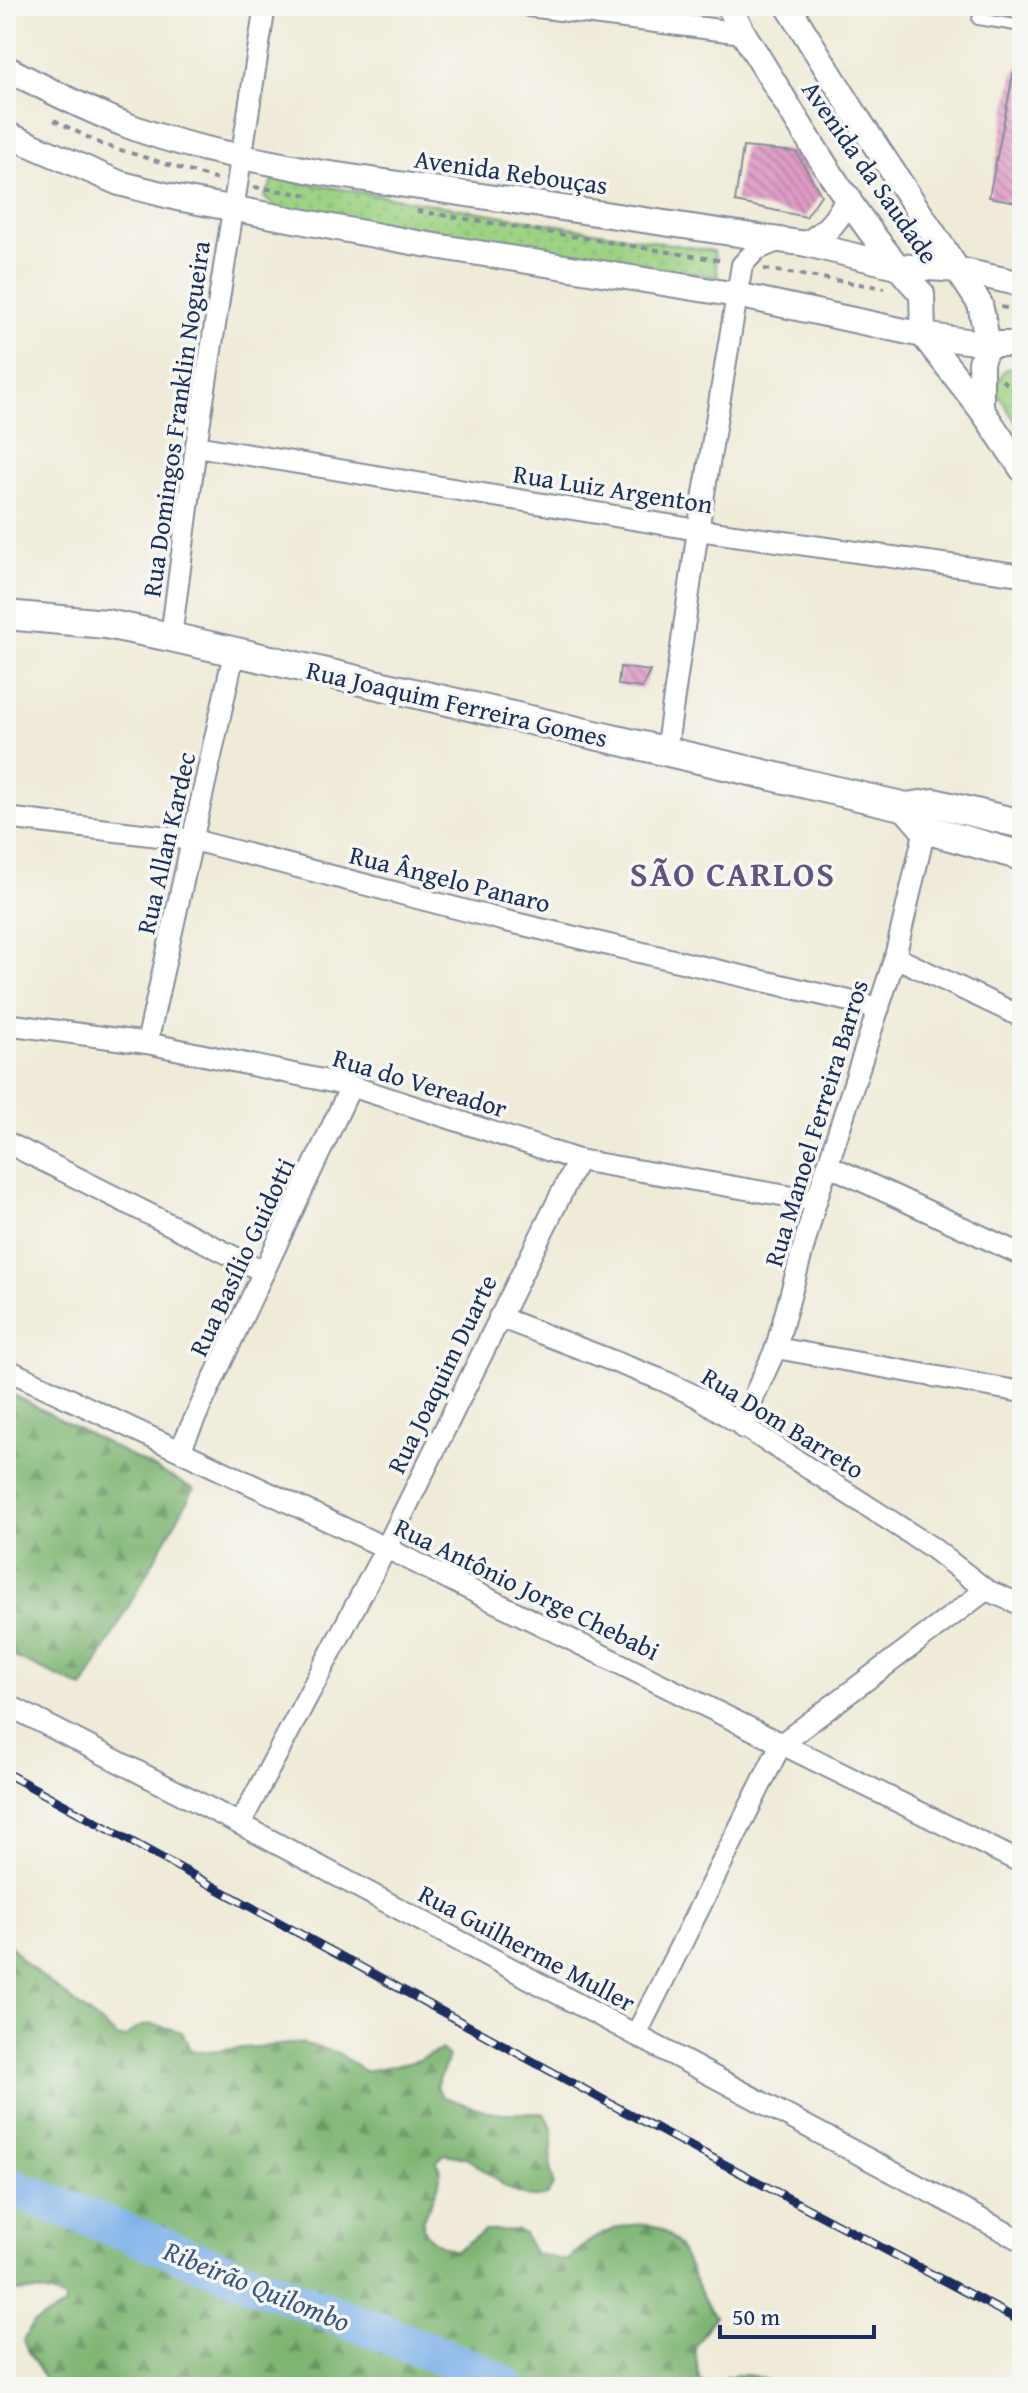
<svg xmlns="http://www.w3.org/2000/svg" width="1028" height="2393" font-family="'Gentium Book Plus',serif">
<style>
.grass{fill:url(#grass-dots);stroke:#5c8171;stroke-width:2}
.forest{fill:url(#forest-firs);stroke:#4c7268;stroke-width:2}
.park{fill:url(#park-crowns);stroke:#5c8171;stroke-width:2}
.lines{fill:none;stroke-linecap:round;stroke-linejoin:round}
.river{stroke:#7bb0e9;stroke-width:38}
.building{fill:url(#building-back-hatch)}
.service-casing{stroke:#868d9b;stroke-width:14}
.minor-casing{stroke:#868d9b;stroke-width:24}
.tertiary-casing{stroke:#868d9b;stroke-width:28}
.secondary-casing{stroke:#868d9b;stroke-width:32}
.path{stroke:#868d9b;stroke-width:4;stroke-dasharray:6 6;stroke-linecap:butt}
.service{stroke:#fff;stroke-width:10}
.minor{stroke:#fff;stroke-width:20}
.tertiary{stroke:#fff;stroke-width:24}
.secondary{stroke:#fff;stroke-width:28}
.rail-casing{stroke:#1b2f5e;stroke-width:9}
.rail{stroke:#f6f6f2;stroke-width:6;stroke-dasharray:18;stroke-linecap:butt}
.labels{text-anchor:middle;stroke-width:7;stroke-linejoin:round;paint-order:stroke}
.street-label{font-size:26px;fill:#1b2f5e;stroke:#f6f6f2}
.water-label{font-size:28px;font-style:italic;fill:#385688;stroke:#f6f6f2}
.district-label{font-size:34px;font-weight:bold;letter-spacing:2px;fill:#605582;stroke:#f6f6f2}
</style>
<defs>
<pattern id="grass-dots" width="8" height="8" patternUnits="userSpaceOnUse" patternTransform="scale(2)"><rect width="8" height="8" fill="#9ed384"/><path d="M2 2h.1M6 6h.1" fill="none" stroke="#88b574" stroke-width="1.8" stroke-linecap="round"/></pattern>
<pattern id="forest-firs" width="22" height="20" patternUnits="userSpaceOnUse" patternTransform="scale(2)"><rect width="22" height="20" fill="#7eb572"/><path d="M5 1l3.5 6h-7zM16 11l3.5 6h-7z" fill="#669461"/></pattern>
<pattern id="park-crowns" width="20" height="18" patternUnits="userSpaceOnUse" patternTransform="scale(2)"><rect width="20" height="18" fill="#9ed384"/><path d="M2 6a3 3 0 1 1 6 0M12 15a3 3 0 1 1 6 0" fill="none" stroke="#88b574"/></pattern>
<pattern id="building-back-hatch" width="6" height="6" patternUnits="userSpaceOnUse" patternTransform="scale(2)"><rect width="6" height="6" fill="#df9bc5"/><path d="M-1 5l2 2M0 0l6 6M5-1l2 2" fill="none" stroke="#b47fa3"/></pattern>
</defs>
<rect width="100%" height="100%" fill="#f6f6f2"/>
<filter id="ink" filterUnits="userSpaceOnUse"><feTurbulence type="fractalNoise" baseFrequency=".0125" numOctaves="2"/><feDisplacementMap in="SourceGraphic" scale="16" xChannelSelector="R" yChannelSelector="G"/><feConvolveMatrix kernelMatrix="1 2 1 2 8 2 1 2 1" color-interpolation-filters="sRGB"/></filter>
<filter id="wash" filterUnits="userSpaceOnUse"><feTurbulence type="fractalNoise" baseFrequency=".006" numOctaves="4" result="noise"/><feDisplacementMap in="SourceGraphic" scale="32" xChannelSelector="R" yChannelSelector="G"/><feGaussianBlur stdDeviation="1.8" result="paint"/><feColorMatrix in="noise" values="0 0 0 0 0 0 0 0 0 0 0 0 0 0 0 0 0 1.4 0 .05"/><feComposite in="paint" operator="in"/></filter>
<g filter="url(#wash)">
<rect width="100%" height="100%" fill="#f0ebd8"/>
<!-- grass -->
<path class="grass" d="M275,178L714,251L718,277L277,209L264,197Z"/>
<!-- forest -->
<g class="forest">
<path d="M6,1391L194,1489L83,1688L6,1653Z"/>
<path d="M6,1940L23,1961L119,2038L126,2037C146,2017 157,2025 182,2032L190,2049L197,2052L302,2043L338,2053L364,2071L413,2062L441,2050L449,2057L436,2086L443,2097L493,2113H543C559,2130 550,2144 551,2164C551,2171 553,2178 554,2184L547,2196C516,2204 494,2175 469,2160C462,2156 453,2156 445,2154L437,2161C455,2199 384,2227 456,2251L484,2231L516,2230L524,2234L534,2253L566,2261C584,2243 604,2229 630,2225C690,2218 685,2283 715,2316L695,2347L699,2380L709,2384C739,2370 752,2373 782,2387H48C43,2369 28,2359 23,2340L34,2323L64,2307L65,2301C52,2290 22,2290 6,2293Z"/>
</g>
<!-- park -->
<path class="park" d="M1017,366L1022,367V432L994,388L1005,370Z"/>
<g class="lines">
<!-- river -->
<path class="river" d="M6,2185L479,2371L507,2387"/>
</g>
<g id="blocks">
<!-- building -->
<g class="building">
<path d="M1014,70L1022,71V203L989,197Z"/>
<path d="M743,147L796,152L821,195L806,217L735,202Z"/>
<path d="M620,667L650,671L642,688L618,685Z"/>
</g>
</g>
</g>
<g filter="url(#ink)">
<use href="#blocks" fill-opacity="0" stroke="#868d9b" stroke-width="2"/>
<g class="lines">
<defs>
<path id="service" d="M978,19L1022,26"/>
<g id="minor">
<path d="M529,6L743,33"/>
<path d="M196,446L698,530L1022,575"/>
<path d="M171,637L196,446L265,6"/>
<path d="M666,752L698,530L742,265L756,250L780,240"/>
<path d="M6,818L193,840L502,920L879,1008"/>
<path d="M895,957L1022,1017"/>
<path d="M6,1024L147,1043L351,1086L578,1160L816,1201"/>
<path d="M147,1043L234,653"/>
<path d="M6,1142L264,1272"/>
<path d="M828,1165L1022,1255"/>
<path d="M499,1317L662,1380L698,1397L931,1547L986,1590L1022,1605"/>
<path d="M776,1348L1022,1392"/>
<path d="M6,1369L386,1548L1022,1863"/>
<path d="M743,1428L754,1396L776,1348L816,1201L895,957L925,829"/>
<path d="M180,1450L351,1086"/>
<path d="M6,1704L240,1824L1022,2241"/>
<path d="M240,1824L386,1548L578,1160"/>
<path d="M636,2035L781,1744L986,1590"/>
</g>
<g id="tertiary">
<path d="M729,6L743,33C799,121 850,217 922,294L923,335L981,409L1022,469"/>
<path d="M788,6L858,119L980,304L988,344L981,362V409"/>
<path d="M6,68C46,89 87,110 129,126C189,149 255,159 317,172L807,244L896,266L959,270L1022,284"/>
<path d="M6,134L119,183L177,198L417,243L737,295L923,335L988,344H1022"/>
<path d="M807,244C828,231 838,220 848,197"/>
</g>
<g id="secondary">
<path d="M6,615L106,624L171,637L906,807L934,803L1022,824"/>
<path d="M906,807L925,829L1022,856"/>
</g>
</defs>
<!-- service casing -->
<use href="#service" class="service-casing"/>
<!-- minor casing -->
<use href="#minor" class="minor-casing"/>
<!-- tertiary casing -->
<use href="#tertiary" class="tertiary-casing"/>
<!-- secondary casing -->
<use href="#secondary" class="secondary-casing"/>
<!-- path -->
<g class="path">
<path d="M54,120L101,144L218,180"/>
<path d="M254,187L309,195"/>
<path d="M417,211L724,261"/>
<path d="M764,269L885,288"/>
<path d="M1001,307L1022,311"/>
<path d="M1002,380L1022,396"/>
</g>
<!-- service -->
<use href="#service" class="service"/>
<!-- minor -->
<use href="#minor" class="minor"/>
<!-- tertiary -->
<use href="#tertiary" class="tertiary"/>
<!-- secondary -->
<use href="#secondary" class="secondary"/>
<defs>
<path id="rail" d="M6,1773L620,2109L1022,2322"/>
</defs>
<!-- rail casing -->
<use href="#rail" class="rail-casing"/>
<!-- rail -->
<use href="#rail" class="rail"/>
</g>
</g>
<g class="labels">
<!-- street labels -->
<g class="street-label">
<text transform="translate(511 172) rotate(8)" y="9">Avenida Rebouças</text>
<text transform="translate(870 172) rotate(55)" y="9">Avenida da Saudade</text>
<text transform="translate(176 419) rotate(-82)" y="9">Rua Domingos Franklin Nogueira</text>
<text transform="translate(613 489) rotate(9)" y="9">Rua Luiz Argenton</text>
<text transform="translate(457 704) rotate(13)" y="9">Rua Joaquim Ferreira Gomes</text>
<text transform="translate(166 843) rotate(-77)" y="9">Rua Allan Kardec</text>
<text transform="translate(450 879) rotate(14)" y="9">Rua Ângelo Panaro</text>
<text transform="translate(420 1083) rotate(17)" y="9">Rua do Vereador</text>
<text transform="translate(816 1123) rotate(-73)" y="9">Rua Manoel Ferreira Barros</text>
<text transform="translate(242 1257) rotate(-65)" y="9">Rua Basílio Guidotti</text>
<text transform="translate(442 1374) rotate(-64)" y="9">Rua Joaquim Duarte</text>
<text transform="translate(783 1423) rotate(32)" y="9">Rua Dom Barreto</text>
<text transform="translate(527 1589) rotate(26)" y="9">Rua Antônio Jorge Chebabi</text>
<text transform="translate(527 1948) rotate(28)" y="9">Rua Guilherme Muller</text>
</g>
<!-- water labels -->
<g class="water-label">
<text transform="translate(257 2286) rotate(22)" y="10">Ribeirão Quilombo</text>
</g>
<!-- district labels -->
<g class="district-label">
<text x="733" y="886">SÃO CARLOS</text>
</g>
</g>
<!-- margin -->
<rect width="1028" height="2393" fill="none" stroke="#f6f6f2" stroke-width="32"/>
<!-- scale -->
<path d="M720 2325v12h154v-12" fill="none" stroke="#1b2f5e" stroke-width="4"/>
<text x="732" y="2325" font-size="24" fill="#1b2f5e" stroke="#f6f6f2" stroke-width="6" paint-order="stroke">50 m</text>
</svg>
